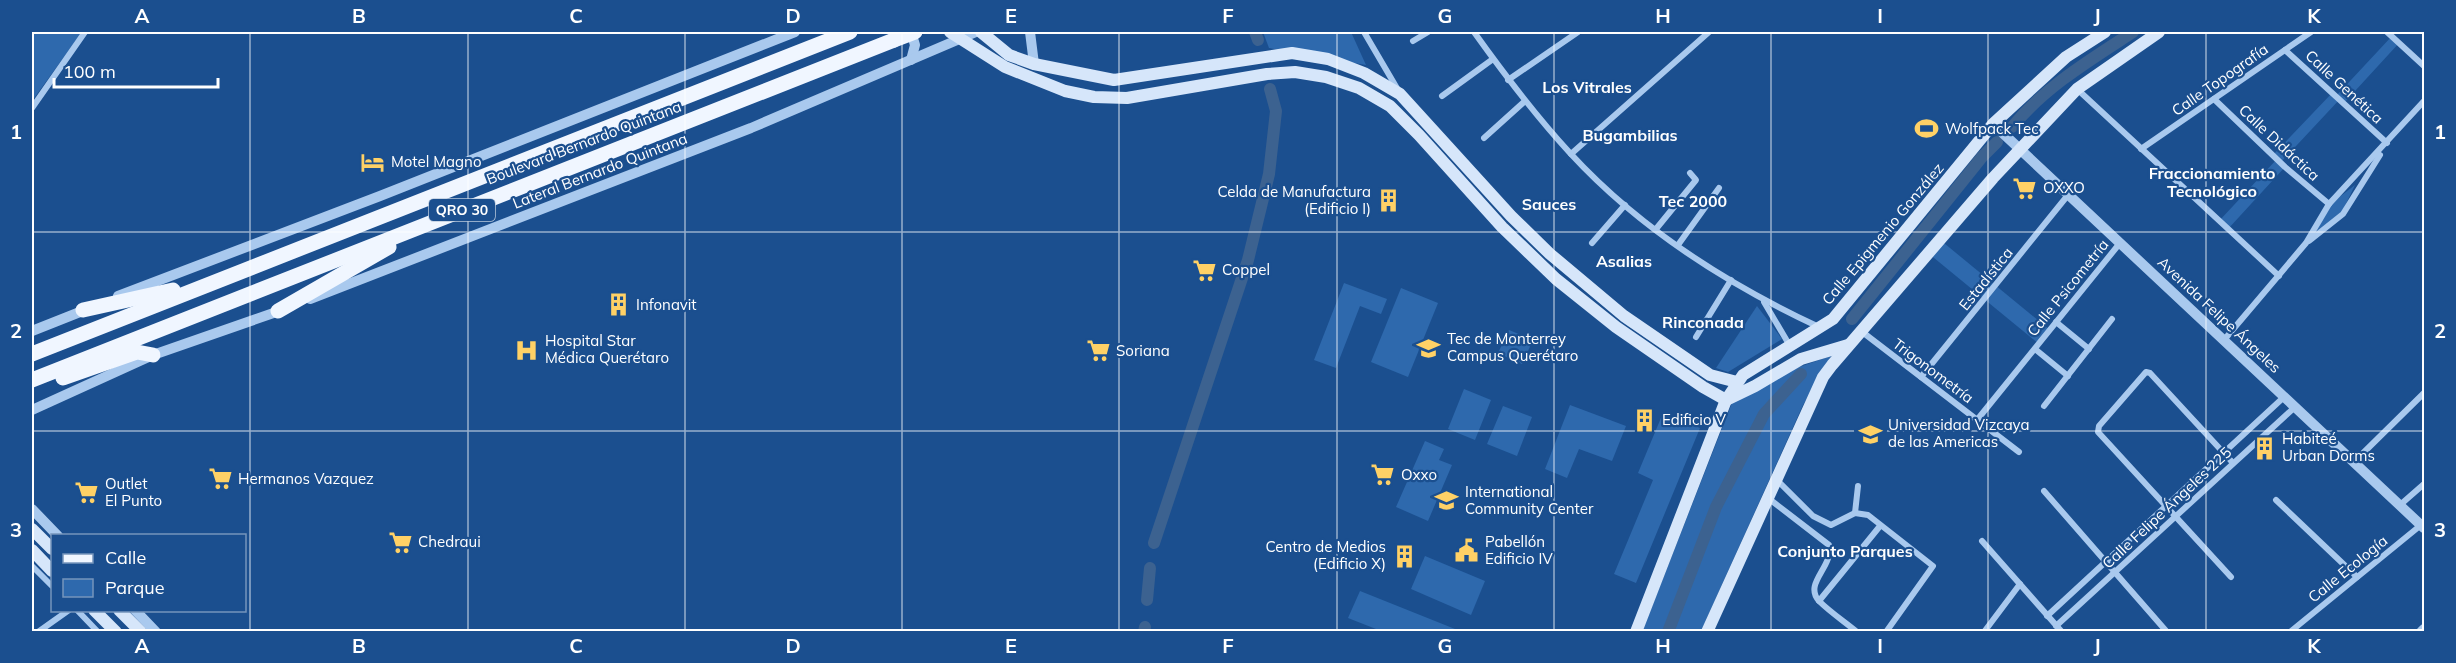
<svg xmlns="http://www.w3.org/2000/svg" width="2456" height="663" font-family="Mulish,sans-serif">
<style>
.green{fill:#2e69ad}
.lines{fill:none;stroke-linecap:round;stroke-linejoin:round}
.canal{stroke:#3c6290;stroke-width:12}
.minor{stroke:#a9c9ee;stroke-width:6}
.tertiary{stroke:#a9c9ee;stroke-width:10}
.secondary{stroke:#d6e6fa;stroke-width:12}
.primary{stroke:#f0f6ff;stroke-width:15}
.primary-bridge{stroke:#f0f6ff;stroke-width:15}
.grid{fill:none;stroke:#fff;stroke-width:1.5;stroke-opacity:0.55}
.labels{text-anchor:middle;stroke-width:4.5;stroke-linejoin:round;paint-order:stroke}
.shield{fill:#1b4f8f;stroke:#bbcadd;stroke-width:1.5}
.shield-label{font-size:14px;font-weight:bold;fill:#fff}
.street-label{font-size:15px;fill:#fff;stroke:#1b4f8f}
.poi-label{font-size:15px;fill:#fff;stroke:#1b4f8f;text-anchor:start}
.neighbourhood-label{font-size:16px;font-weight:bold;fill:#fff;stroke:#1b4f8f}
.neatline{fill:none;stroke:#fff;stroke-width:2}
.grid-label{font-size:20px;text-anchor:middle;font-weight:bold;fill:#fff}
</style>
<rect width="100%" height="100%" fill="#1b4f8f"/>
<!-- green -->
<g class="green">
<path d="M32,32H82L32,101Z"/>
<path d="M1263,32H1351L1366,65L1269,48Z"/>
<path d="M2392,36L2400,42L2344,103L2340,99L2281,162L2285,167L2228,229L2219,221L2277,159L2273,155L2333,92L2337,95Z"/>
<path d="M2355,185L2342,212L2316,232L2329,205Z"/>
<path d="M1939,239L2050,330L2039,344L1928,253Z"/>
<path d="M1344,283L1387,299L1381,314L1360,306L1336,368L1314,360Z"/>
<path d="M1401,288L1438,303L1408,377L1371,362Z"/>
<path d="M1757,306L1782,339L1728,372L1716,368Z"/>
<path d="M1509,330L1533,340L1522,364L1498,353Z"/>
<path d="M1831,356L1803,405L1701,631L1642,632L1732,403L1799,367Z"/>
<path d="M1464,389L1491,400L1475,440L1448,429Z"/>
<path d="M1570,405L1626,426L1612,461L1579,449L1567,478L1545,469Z"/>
<path d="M1503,406L1532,417L1517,456L1487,444Z"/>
<path d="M1663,413L1700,428L1636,583L1614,574L1653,480L1638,473Z"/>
<path d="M1425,441L1444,449L1439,460L1452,465L1428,521L1396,507Z"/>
<path d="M1425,556L1485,581L1471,615L1411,589Z"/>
<path d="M1360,591L1460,631H1381L1348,618Z"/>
</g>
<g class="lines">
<!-- canal -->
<g class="canal">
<path d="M1255,32L1258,40"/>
<path d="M2012,127C2045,87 2090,60 2133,32"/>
<path d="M1852,319L1982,157L1997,142"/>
<path d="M1154,543L1248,260L1269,174L1276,111L1270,89"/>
<path d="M1147,600L1150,568"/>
<path d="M1144,632L1145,627"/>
<path d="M1668,632L1716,507L1764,414L1801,374"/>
</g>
<!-- minor -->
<g class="minor">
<path d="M1364,32L1398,90"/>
<path d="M1474,32C1504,74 1535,115 1570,153C1638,227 1729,285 1819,327"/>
<path d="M2387,32L2424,66"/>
<path d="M1413,41L1428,32"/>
<path d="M2285,50L2387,143"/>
<path d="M1508,80L1578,32"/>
<path d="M2077,89L2279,276"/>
<path d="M1442,96L1493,59"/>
<path d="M2214,99L2285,167L2329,204"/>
<path d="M32,108L85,32"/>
<path d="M1484,138L1525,101"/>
<path d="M2141,149L2311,32"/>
<path d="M1571,154L1709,32"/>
<path d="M1656,229L1696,180L1690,173"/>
<path d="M2309,241L2343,214L2380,155"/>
<path d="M1592,243L1625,205"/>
<path d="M1678,245L1719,188"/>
<path d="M1764,302L1790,346"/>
<path d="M2056,322L2089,349"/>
<path d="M1861,331L2019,452"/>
<path d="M1696,337L1731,280"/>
<path d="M2224,340L2306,243L2329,204L2424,101"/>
<path d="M2035,349L2068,376"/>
<path d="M1921,377L2068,195"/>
<path d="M2044,406L2112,319"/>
<path d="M1977,420L2120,243"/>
<path d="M2354,462L2424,393"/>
<path d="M1777,480L1813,516L1831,525L1855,513L1868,515L1933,566L1886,632"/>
<path d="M2044,491L2167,632"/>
<path d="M1768,498L1829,545C1834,567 1803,583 1819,601C1830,612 1845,622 1857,632"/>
<path d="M2276,500L2357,577"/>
<path d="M2400,505L2424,484"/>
<path d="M1855,513L1858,486"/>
<path d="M1982,541L2062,632"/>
<path d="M32,566L52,586"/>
<path d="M2231,577L2098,432L2099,426L2146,372L2150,373L2233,463"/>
<path d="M1819,601L1880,526"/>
<path d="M77,610L98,632"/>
<path d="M2047,616L2284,397"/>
<path d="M2056,626L2295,407"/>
<path d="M38,632L69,610"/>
<path d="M1984,632L2020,584"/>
<path d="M2290,632L2421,525"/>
</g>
<!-- tertiary -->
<g class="tertiary">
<path d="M911,32L915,45L911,60"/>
<path d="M1030,32L1034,64"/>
<path d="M1993,124L2424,528"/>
<path d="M118,296L380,196L795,32"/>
<path d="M310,299L751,128L976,32"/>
<path d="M32,331L90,308"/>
<path d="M32,410L153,355L285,309"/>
<path d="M32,509L58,536"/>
<path d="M135,610L156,632"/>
<path d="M2421,632L2424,629"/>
</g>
<!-- secondary -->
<g class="secondary">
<path d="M950,32L1005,67L1065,91L1094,97L1127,98L1267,74L1295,72L1326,77L1359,88L1390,106L1419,135L1502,227L1556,279L1616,327L1703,387L1726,400L1755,386L1801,359L1848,345"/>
<path d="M981,32L1009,55L1034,64L1114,80L1292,53L1328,59L1364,73L1400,94L1511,216L1550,254L1624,316L1710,375L1737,382"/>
<path d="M32,529L52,549"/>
<path d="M32,550L52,571"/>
<path d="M94,610L116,632"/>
<path d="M119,610L141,632"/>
<path d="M1636,632L1726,400L1743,375L1833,319L1993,124L2066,57L2105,32"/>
<path d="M1707,632L1823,377L1832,365L1993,178L2077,89L2159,32"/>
</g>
<!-- primary -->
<g class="primary">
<path d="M83,310L173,290"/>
<path d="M278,311L389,247"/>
<path d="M32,354L850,32"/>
<path d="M63,378L137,352L153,355"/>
<path d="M32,380L894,40"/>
</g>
<!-- primary-bridge -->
<path class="primary-bridge" d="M894,40L915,32"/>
</g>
<!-- grid -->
<path class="grid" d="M250,32V632M468,32V632M685,32V632M902,32V632M1119,32V632M1337,32V632M1554,32V632M1771,32V632M1988,32V632M2206,32V632M32,232H2424M32,431H2424"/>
<!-- icons -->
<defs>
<symbol id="stadium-bare" viewBox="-9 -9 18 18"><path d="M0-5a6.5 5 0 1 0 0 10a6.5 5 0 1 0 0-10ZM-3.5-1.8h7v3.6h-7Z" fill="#ffd166" stroke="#1b4f8f" stroke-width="2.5" paint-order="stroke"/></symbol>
<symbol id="hotel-bare" viewBox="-9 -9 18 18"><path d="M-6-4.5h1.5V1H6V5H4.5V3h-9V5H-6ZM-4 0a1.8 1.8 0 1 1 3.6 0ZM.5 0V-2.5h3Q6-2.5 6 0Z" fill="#ffd166" stroke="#1b4f8f" stroke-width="2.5" paint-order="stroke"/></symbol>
<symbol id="supermarket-bare" viewBox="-9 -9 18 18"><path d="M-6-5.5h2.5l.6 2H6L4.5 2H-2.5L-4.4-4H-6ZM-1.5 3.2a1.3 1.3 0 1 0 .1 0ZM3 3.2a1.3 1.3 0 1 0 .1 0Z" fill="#ffd166" stroke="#1b4f8f" stroke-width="2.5" paint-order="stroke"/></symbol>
<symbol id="building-bare" viewBox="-9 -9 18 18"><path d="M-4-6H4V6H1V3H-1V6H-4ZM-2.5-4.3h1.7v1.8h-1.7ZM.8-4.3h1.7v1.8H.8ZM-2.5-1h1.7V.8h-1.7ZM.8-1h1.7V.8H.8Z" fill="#ffd166" stroke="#1b4f8f" stroke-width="2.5" paint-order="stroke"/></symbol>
<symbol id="university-bare" viewBox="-9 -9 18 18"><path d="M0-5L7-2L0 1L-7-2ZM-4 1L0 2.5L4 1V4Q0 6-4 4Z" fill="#ffd166" stroke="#1b4f8f" stroke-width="2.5" paint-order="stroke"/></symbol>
<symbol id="hospital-bare" viewBox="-9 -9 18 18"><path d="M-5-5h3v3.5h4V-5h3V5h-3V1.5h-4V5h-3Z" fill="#ffd166" stroke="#1b4f8f" stroke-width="2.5" paint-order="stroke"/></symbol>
<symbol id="civic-bare" viewBox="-9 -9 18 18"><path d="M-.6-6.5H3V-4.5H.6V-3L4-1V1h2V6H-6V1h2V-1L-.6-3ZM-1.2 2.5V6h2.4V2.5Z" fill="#ffd166" stroke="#1b4f8f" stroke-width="2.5" paint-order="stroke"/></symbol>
</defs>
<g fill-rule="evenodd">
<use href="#stadium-bare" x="1910" y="112" width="33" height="33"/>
<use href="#hotel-bare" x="356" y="146" width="33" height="33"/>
<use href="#supermarket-bare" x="2008" y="172" width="33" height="33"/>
<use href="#building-bare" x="1372" y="184" width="33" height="33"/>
<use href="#supermarket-bare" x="1188" y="254" width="33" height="33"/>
<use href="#building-bare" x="602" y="288" width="33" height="33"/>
<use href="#university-bare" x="1412" y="332" width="33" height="33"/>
<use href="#hospital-bare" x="510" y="334" width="33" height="33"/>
<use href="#supermarket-bare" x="1082" y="334" width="33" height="33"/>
<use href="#building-bare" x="1628" y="404" width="33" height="33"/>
<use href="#university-bare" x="1854" y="418" width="33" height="33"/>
<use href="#building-bare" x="2248" y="432" width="33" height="33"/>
<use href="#supermarket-bare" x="1366" y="458" width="33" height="33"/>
<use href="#supermarket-bare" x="204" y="462" width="33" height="33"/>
<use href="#supermarket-bare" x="70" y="476" width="33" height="33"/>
<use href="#university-bare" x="1430" y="484" width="33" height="33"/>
<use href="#supermarket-bare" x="384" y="526" width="33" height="33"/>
<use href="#civic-bare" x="1450" y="534" width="33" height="33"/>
<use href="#building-bare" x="1388" y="540" width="33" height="33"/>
</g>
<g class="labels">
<!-- shield labels -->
<rect class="shield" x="429" y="199" width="66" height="22" rx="4.5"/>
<g class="shield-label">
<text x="462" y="215">QRO 30</text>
</g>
<!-- street labels -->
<g class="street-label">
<text transform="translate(2220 80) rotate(-35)" y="5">Calle Topografía</text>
<text transform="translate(2344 87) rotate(43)" y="5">Calle Genética</text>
<text transform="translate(584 143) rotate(-21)" y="5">Boulevard Bernardo Quintana</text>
<text transform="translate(2279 143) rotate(43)" y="5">Calle Didáctica</text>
<text transform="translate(600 171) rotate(-21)" y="5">Lateral Bernardo Quintana</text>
<text transform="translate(1883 234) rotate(-50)" y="5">Calle Epigmenio González</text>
<text transform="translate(1986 279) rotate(-51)" y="5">Estadística</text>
<text transform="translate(2068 288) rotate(-51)" y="5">Calle Psicometría</text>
<text transform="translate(2219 315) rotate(43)" y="5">Avenida Felipe Ángeles</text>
<text transform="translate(1933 371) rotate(37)" y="5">Trigonometría</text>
<text transform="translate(2167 508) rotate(-43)" y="5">Calle Felipe Ángeles 225</text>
<text transform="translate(2348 569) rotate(-39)" y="5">Calle Ecología</text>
</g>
<!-- poi labels -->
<g class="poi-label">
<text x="1945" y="134">Wolfpack Tec</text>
<text x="391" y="167">Motel Magno</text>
<text x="2043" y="193">OXXO</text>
<text x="1371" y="197" text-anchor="end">Celda de Manufactura<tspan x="1371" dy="17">(Edificio I)</tspan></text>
<text x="1222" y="275">Coppel</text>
<text x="636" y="310">Infonavit</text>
<text x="1447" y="344">Tec de Monterrey<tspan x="1447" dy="17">Campus Querétaro</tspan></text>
<text x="545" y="346">Hospital Star<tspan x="545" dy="17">Médica Querétaro</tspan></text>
<text x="1116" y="356">Soriana</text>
<text x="1662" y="425">Edificio V</text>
<text x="1888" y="430">Universidad Vizcaya<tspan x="1888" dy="17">de las Americas</tspan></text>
<text x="2282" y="444">Habiteé<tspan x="2282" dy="17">Urban Dorms</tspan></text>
<text x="1401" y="480">Oxxo</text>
<text x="238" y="484">Hermanos Vazquez</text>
<text x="105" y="489">Outlet<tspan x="105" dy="17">El Punto</tspan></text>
<text x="1465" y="497">International<tspan x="1465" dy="17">Community Center</tspan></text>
<text x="418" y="547">Chedraui</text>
<text x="1485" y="547">Pabellón<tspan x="1485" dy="17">Edificio IV</tspan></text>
<text x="1386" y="552" text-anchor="end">Centro de Medios<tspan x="1386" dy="17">(Edificio X)</tspan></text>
</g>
<!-- neighbourhood labels -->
<g class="neighbourhood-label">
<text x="1587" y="93">Los Vitrales</text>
<text x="1630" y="141">Bugambilias</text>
<text x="2212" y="179">Fraccionamiento<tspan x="2212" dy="18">Tecnológico</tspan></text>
<text x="1693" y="207">Tec 2000</text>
<text x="1549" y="210">Sauces</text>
<text x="1624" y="267">Asalias</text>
<text x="1703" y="328">Rinconada</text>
<text x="1845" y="557">Conjunto Parques</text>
</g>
</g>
<!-- border -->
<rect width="2456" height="663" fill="none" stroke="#1b4f8f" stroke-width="66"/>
<!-- legend -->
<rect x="51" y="534" width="195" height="78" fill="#1b4f8f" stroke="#7695bc" stroke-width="1.5"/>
<rect x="63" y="554" width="30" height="9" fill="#f0f6ff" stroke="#7695bc" stroke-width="1.5"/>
<text x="105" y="564" font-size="18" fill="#ffffff">Calle</text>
<rect x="63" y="579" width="30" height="18" fill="#2e69ad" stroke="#7695bc" stroke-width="1.5"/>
<text x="105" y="594" font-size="18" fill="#ffffff">Parque</text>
<!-- scale -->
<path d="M54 78v9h164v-9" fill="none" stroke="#ffffff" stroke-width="3"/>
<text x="63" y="78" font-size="18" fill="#ffffff" stroke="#1b4f8f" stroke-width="4.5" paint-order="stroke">100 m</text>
<rect x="33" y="33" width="2390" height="597" class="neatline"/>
<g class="grid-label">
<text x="142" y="23">A</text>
<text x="359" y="23">B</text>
<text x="576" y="23">C</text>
<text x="793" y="23">D</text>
<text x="1011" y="23">E</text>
<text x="1228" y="23">F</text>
<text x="1445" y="23">G</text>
<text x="1663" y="23">H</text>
<text x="1880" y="23">I</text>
<text x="2097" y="23">J</text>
<text x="2314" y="23">K</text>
<text x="16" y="139">1</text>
<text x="2440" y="139">1</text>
<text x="16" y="338">2</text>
<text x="2440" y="338">2</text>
<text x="16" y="537">3</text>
<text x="2440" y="537">3</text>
<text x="142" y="653">A</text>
<text x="359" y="653">B</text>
<text x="576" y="653">C</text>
<text x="793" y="653">D</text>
<text x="1011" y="653">E</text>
<text x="1228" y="653">F</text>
<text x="1445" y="653">G</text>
<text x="1663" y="653">H</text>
<text x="1880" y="653">I</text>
<text x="2097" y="653">J</text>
<text x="2314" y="653">K</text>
</g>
</svg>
